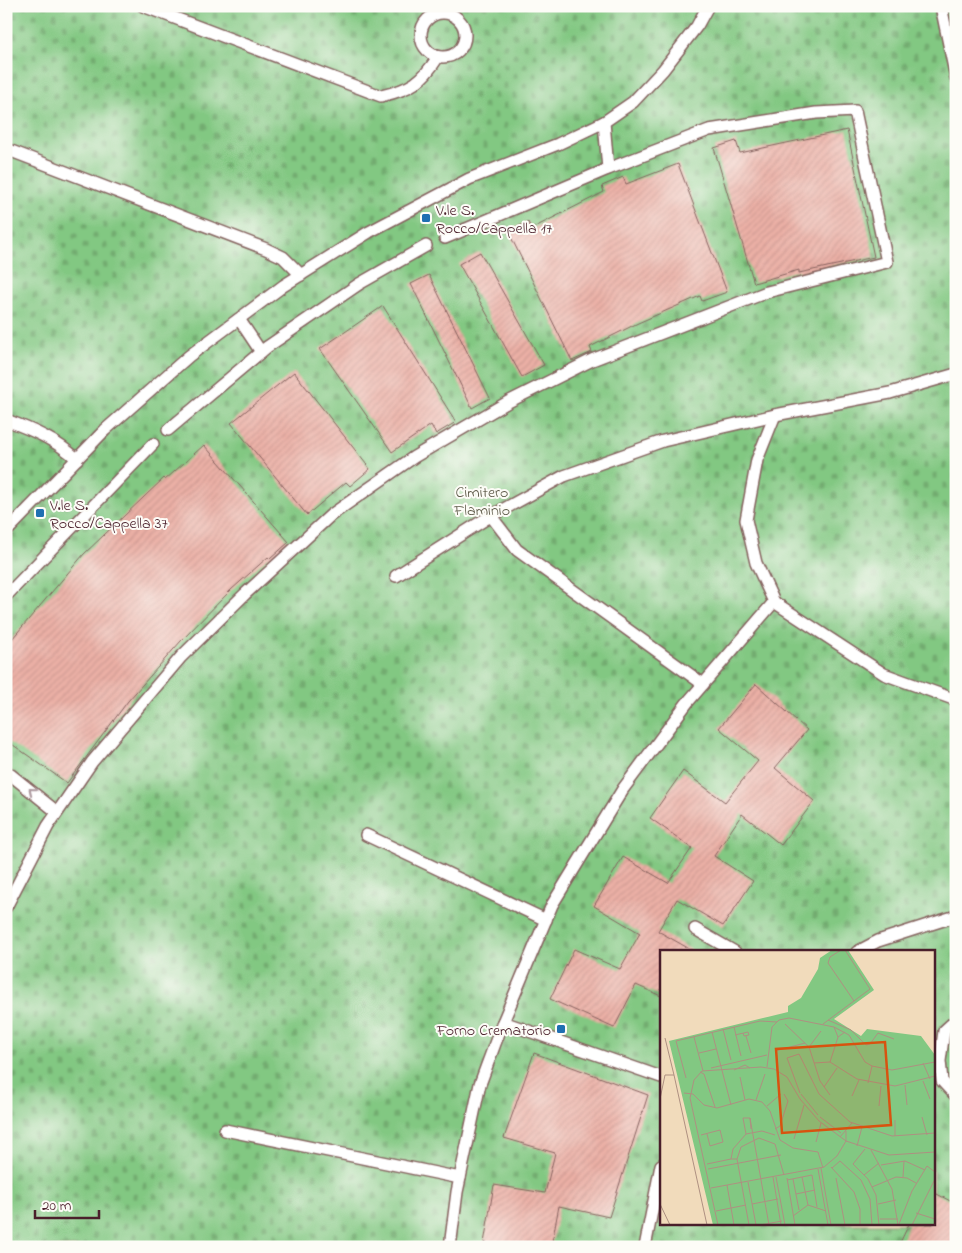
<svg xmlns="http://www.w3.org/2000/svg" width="962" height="1253" font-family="'Indie Flower',sans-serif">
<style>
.cemetery{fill:url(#cemetery-stones);stroke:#667456;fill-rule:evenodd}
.building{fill:url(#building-hatch)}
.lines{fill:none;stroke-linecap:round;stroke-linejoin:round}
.lane-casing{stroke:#84615d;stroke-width:14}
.lane{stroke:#fff;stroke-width:11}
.oneway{stroke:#ae9aa0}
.poi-dot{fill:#1f6fb2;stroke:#fdfcf7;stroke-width:2}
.labels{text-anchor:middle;stroke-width:4;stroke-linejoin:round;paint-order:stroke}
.poi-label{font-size:16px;fill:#4a1f2b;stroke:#fdfcf7;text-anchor:start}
.park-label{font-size:16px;fill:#5e5a49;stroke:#fdfcf7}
.inset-road{fill:none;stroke:#ae9081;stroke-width:1}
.view{fill:#d8530f;fill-opacity:0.15;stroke:#d8530f;stroke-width:2.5}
.inset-edge{fill:none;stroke:#4a1f2b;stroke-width:2.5}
</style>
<defs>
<pattern id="cemetery-stones" width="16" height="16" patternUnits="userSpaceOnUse" patternTransform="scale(1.25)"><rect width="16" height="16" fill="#82c882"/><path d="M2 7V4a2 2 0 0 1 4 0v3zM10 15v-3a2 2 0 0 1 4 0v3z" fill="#72ab70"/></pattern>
<pattern id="building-hatch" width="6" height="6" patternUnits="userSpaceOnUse" patternTransform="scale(1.25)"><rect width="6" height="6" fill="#ebb0a6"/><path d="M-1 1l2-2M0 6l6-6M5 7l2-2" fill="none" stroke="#cb978f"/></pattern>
</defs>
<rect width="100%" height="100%" fill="#fdfcf7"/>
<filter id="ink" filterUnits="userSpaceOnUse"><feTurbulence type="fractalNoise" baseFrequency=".02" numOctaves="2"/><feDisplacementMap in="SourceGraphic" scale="10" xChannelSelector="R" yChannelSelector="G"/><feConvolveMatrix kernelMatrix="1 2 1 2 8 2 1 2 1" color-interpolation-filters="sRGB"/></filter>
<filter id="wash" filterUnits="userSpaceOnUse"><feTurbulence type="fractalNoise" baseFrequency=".0096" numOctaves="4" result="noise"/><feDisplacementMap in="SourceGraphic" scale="20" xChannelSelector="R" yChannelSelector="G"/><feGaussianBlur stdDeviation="1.12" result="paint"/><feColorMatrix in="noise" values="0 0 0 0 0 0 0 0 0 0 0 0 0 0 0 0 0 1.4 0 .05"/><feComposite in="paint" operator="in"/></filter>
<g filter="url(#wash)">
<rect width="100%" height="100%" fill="#f1dbbb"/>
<!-- cemetery -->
<path class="cemetery" d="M6,6H956V1247H6ZM661,952H933V1224H661Z"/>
<g id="blocks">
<!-- building -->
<g class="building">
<path d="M847,130L874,257L799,273V270L754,283L714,148L736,141L740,153Z"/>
<path d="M678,164L727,292L702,301L700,296L638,323L590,347L592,352L572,361L508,231L528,222L531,229L604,192L602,186L623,177L626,184Z"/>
<path d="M480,252L544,365L522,377L459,264Z"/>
<path d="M429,275L490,398L472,408L411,284Z"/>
<path d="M383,306L456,422L436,434L431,425L392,452L320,349Z"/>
<path d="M294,372L370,469L350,486L346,482L307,515L231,423Z"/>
<path d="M204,445L289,542L270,559L268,557L231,590L181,641L128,701L67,783L6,740V646L84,554L164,478L165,480Z"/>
<path d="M756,684L807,730L775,768L814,801L781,845L742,814L714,856L753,881L723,926L677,899L658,931L695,952H661V996L636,985L614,1028L550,999L574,949L620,969L640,933L594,906L623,857L668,883L692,848L650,818L683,771L725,802L758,761L719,728Z"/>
<path d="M534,1053L648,1095L609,1217L559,1206L551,1247H514L484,1243L494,1185L545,1193L555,1153L504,1138Z"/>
<path d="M933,1192L956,1204V1247H898L909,1224H933Z"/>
</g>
</g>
</g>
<g filter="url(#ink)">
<use href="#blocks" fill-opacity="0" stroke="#84615d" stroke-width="1"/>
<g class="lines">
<defs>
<g id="lane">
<path d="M143,6L381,96C411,89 422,82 438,57"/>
<path d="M941,6L956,78"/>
<circle cx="443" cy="35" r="22"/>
<path d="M604,122L608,169"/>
<path d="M6,149L266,249L283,257L301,275"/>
<path d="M239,319L261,352"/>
<path d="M6,420C33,430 56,440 77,459"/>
<path d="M168,430L267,347L359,284L426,246"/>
<path d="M491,516L517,550L703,684"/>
<path d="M6,532L105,430L189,356L283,286L369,232L469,179L558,144L604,122L633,102L663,70L697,26L708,6"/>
<path d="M396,576L484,520L564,476L663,441L775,415L890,393L956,374"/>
<path d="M6,596L153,444"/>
<path d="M774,602L756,563L746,520L757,460L775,415"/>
<path d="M6,771L57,812"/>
<path d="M366,835L546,920"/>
<path d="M6,907L48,826L92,762L181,657L245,594L331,515L414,457L508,402L592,360L767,292L887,262L855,111L816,113L709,130L608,169L445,238"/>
<path d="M695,929L735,952"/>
<path d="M857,952L878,941L956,916"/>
<path d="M956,1020L944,1031L940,1061L942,1081L956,1096"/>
<path d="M503,1022L661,1077"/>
<path d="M225,1130L460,1178"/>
<path d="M450,1247L457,1192L480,1084L503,1022L552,905L623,789L687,703L774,602L884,674L956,700"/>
<path d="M645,1247L661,1165"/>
</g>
</defs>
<!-- lane casing -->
<use href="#lane" class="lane-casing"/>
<!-- lane -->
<use href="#lane" class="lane"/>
</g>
<!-- one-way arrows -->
<defs><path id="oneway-chevron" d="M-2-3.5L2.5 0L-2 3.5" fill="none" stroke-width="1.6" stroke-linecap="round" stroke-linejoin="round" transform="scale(1.25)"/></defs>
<use class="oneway" href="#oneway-chevron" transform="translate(32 791) rotate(-141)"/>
</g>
<!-- markers -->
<g class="poi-dot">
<rect x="421" y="213" width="10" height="10" rx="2.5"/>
<rect x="35" y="508" width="10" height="10" rx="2.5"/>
<rect x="556" y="1024" width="10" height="10" rx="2.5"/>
</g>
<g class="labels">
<!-- poi labels -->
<g class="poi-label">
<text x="436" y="215">V.le S.<tspan x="436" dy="18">Rocco/Cappella 17</tspan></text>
<text x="50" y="510">V.le S.<tspan x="50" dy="18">Rocco/Cappella 37</tspan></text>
<text x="551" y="1035" text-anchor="end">Forno Crematorio</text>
</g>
<!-- park labels -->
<g class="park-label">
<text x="482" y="497">Cimitero<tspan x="482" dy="18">Flaminio</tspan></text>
</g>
</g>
<!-- overview -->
<g transform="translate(660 950)">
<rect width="275" height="275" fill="#f1dbbb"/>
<path d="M172,0H188L214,40L174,69L201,86L207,79L261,86L275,105V275H53L9,91L128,62V56L141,48L158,19L160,8Z" fill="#82c882"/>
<path class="inset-road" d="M181,0L170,7L168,13L194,51M168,70L191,80L206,95L210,94L218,83L234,89M0,71V131M125,74L149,97L160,131L170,145M163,74L210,39L185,0M74,77L81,106M174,77L178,87L185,82M63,79L71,110M52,82L71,155M75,85L88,82L89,85L84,86L83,83M86,86L91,103M34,87L43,121M178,87L170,112L197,129L235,136L275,126M5,88L14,125M149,97L161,81M115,101L145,93M39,103L56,99M154,113L170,112M263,113L270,129M107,117L112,77L119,70L129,68L174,77L189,85L205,112L212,116L232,120L275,112M51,118L107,105M74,120L85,115L90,118M40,122L44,124L55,157M14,125L47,275M80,127L85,150M26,128L16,91L100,71L117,72M263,131L270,149M208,133L212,116M245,135L247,155M164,137L177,118M24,143L33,144L44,155L57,158L89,149L102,152L110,161L120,190L133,198L158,202L163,218M140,143L127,108L139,104L159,144L190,172L232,186L275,183M141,144L158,165M192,146L199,130M0,149L5,125H14M96,150L105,124M107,156L121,144M219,156L221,136M160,167L181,183M262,167L267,185M90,168L109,275M235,170V186M91,179L90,168H83L86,184L102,181L115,185M115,179L120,176L128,151L124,144M41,185L60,180L63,192L50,196L47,184M180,187L192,173M134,189L144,155M156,192L161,173M197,196L202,177M205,199L193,214L208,229L216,245L219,275M211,200L232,239L238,275M77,209H71L73,199L86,184M47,214L71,209M221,215L245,211L265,220M171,217L194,242L200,259V275M161,218L171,275M172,218L180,211L201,230L210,249L212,275M48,219L121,205M158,219L168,275M204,225L219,213M113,227L121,275M116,227L125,275M142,227L148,255M243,227L244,211M127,228L135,275M176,228L185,275M133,229L139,260M127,230L152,225L157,257M88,232L96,275M67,235L74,275M212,237L236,227L247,228L256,233M51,238L164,217L177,206L186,191V181M136,244L155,240M0,254L10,275M92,254L118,249M218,254L236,250M56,261L86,255M256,263L275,269M133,266L148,255L166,261M220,269H238M239,274L252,241L267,216L275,222M58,275L30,148L34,130L42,121L101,117L114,119L127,127L140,149L159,171L186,191L229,205L275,202M89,275L77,209L81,197L99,188L115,194L124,225M100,275L122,271M252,275L275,229"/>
<path class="view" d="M225,92L231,175L122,183L116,99Z"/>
<rect width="275" height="275" class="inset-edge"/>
</g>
<!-- margin -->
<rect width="962" height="1253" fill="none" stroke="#fdfcf7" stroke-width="25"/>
<!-- scale -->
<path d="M35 1210v8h64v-8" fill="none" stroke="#4a1f2b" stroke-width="2.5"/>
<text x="42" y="1210" font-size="15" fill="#4a1f2b" stroke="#fdfcf7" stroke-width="4" paint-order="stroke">20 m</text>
</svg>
